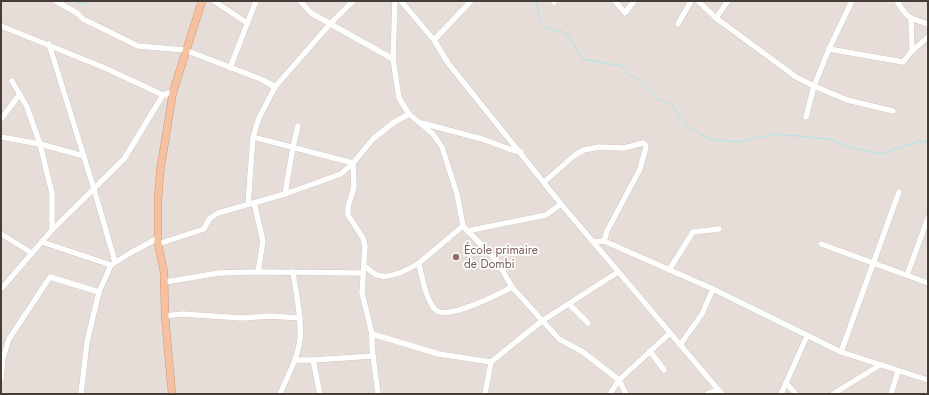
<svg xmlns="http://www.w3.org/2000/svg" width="929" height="395" font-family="Jost,sans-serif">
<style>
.residential{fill:#e6ddd8}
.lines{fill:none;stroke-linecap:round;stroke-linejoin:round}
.stream{stroke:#abe5e9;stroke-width:1}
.minor-casing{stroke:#c0b5af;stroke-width:6}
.major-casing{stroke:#d89771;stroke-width:8}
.minor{stroke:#fff;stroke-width:5.5}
.major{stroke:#f5c1a0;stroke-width:7}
.education-dot{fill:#8d6e63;stroke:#fff;stroke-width:1.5}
.labels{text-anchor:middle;stroke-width:3.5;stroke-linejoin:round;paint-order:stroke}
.education-label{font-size:12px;fill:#785e54;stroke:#fff;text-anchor:start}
</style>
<rect width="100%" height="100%" fill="#f3ede9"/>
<!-- residential -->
<rect class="residential" x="1" y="1" width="927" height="393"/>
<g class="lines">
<!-- stream -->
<g class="stream">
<path d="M75,1L80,4"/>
<path d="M77,1L82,4L88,1"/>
<path d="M536,1L540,21L547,28L566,33L583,59L622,66L629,75L638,79L655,97L671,105L690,128L710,139L737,142L775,134L829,139L857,149L881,154L920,141L928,142"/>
</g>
<defs>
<g id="minor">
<path d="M56,1L77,13L83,19L138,46L185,50L263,80L275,87"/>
<path d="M214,1L247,23"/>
<path d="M300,1L311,13L393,59"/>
<path d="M395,1L393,59L399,98L409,114L433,134L442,147L457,194L463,226L497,261L512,287L559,339L583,352L619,380L626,394"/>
<path d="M401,1L434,40L448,63L561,204L722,394"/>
<path d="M615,1L625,13L634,1"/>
<path d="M698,1L716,18L796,77L814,86L847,100L893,111"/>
<path d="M897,1C907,18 909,18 928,24"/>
<path d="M554,2L555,1"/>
<path d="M716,18L728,1"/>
<path d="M911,19L912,51"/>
<path d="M678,24L691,1"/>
<path d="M1,26L105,68L163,95"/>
<path d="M434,40L471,1"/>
<path d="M49,44L94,189L115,262"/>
<path d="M829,49L903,62L912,51L928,37"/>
<path d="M230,68L256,1"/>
<path d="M12,81L27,107L40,144L52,193V230"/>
<path d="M806,117L814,86L829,49L852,1"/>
<path d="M1,119L20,94"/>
<path d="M422,123L482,139L512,150L521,152"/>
<path d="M1,137L40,144L84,156"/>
<path d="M253,137L353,163L354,187L348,207V215L363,238L365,246L362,293L372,334V348L378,394"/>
<path d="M544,182L575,155L584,150L599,147L624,148L643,143L645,144L646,147L640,169L607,231L604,241"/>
<path d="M285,194L293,147L298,126"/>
<path d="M254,203L263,241L258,272"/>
<path d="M248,204L253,137L259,118L275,87L330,24L353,1"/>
<path d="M463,226L419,263C421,274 427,304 437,311C450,319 499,294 512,287"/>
<path d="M467,231L546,215L561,204"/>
<path d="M1,234L32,253"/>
<path d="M42,242L111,265L132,252L158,238"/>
<path d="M593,242L604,241L713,289L841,352L928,380"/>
<path d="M158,244L204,229L209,219L218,213L285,194L341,174L353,163L373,139L393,123L409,114"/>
<path d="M821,244L928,283"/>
<path d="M364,266C368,268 372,273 377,275C389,280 409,269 419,263"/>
<path d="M669,270L693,232L719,229"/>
<path d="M907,275L928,218"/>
<path d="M165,282L219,273L258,272L362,273"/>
<path d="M1,289L52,230L124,159L163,95L173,92"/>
<path d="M569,304L588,323"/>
<path d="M165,316L181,314L243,318L269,316L300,318"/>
<path d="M372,334L439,354L491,362"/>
<path d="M680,345L702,314L713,289"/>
<path d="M650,351L664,370"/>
<path d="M841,352L899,192"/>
<path d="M295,360H313L373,356"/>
<path d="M313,360L320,394"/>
<path d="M1,379L3,358L9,339L50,277L99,292"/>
<path d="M786,383L796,394"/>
<path d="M81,394L87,342L99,292L111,265"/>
<path d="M280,394C287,377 298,358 300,339C302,317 296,294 293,272"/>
<path d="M485,394L491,362L542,321L618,272"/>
<path d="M610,394L619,380L670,333"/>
<path d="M707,394L718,390"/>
<path d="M781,394L807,336"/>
<path d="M833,394L880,365"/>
<path d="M891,394L898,371"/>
</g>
<path id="major" d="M172,394L165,316L164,272L158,244V200L160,172L173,92L202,1"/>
</defs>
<!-- minor casing -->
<use href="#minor" class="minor-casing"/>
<!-- major casing -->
<use href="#major" class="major-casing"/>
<!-- minor -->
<use href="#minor" class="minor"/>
<!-- major -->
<use href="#major" class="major"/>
</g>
<!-- markers -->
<circle class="education-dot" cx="456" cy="257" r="4"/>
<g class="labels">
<!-- education labels -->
<g class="education-label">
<text x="464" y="254">École primaire<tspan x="464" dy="14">de Dombi</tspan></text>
</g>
</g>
<!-- border -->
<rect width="929" height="395" fill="none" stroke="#463c38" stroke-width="4"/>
</svg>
